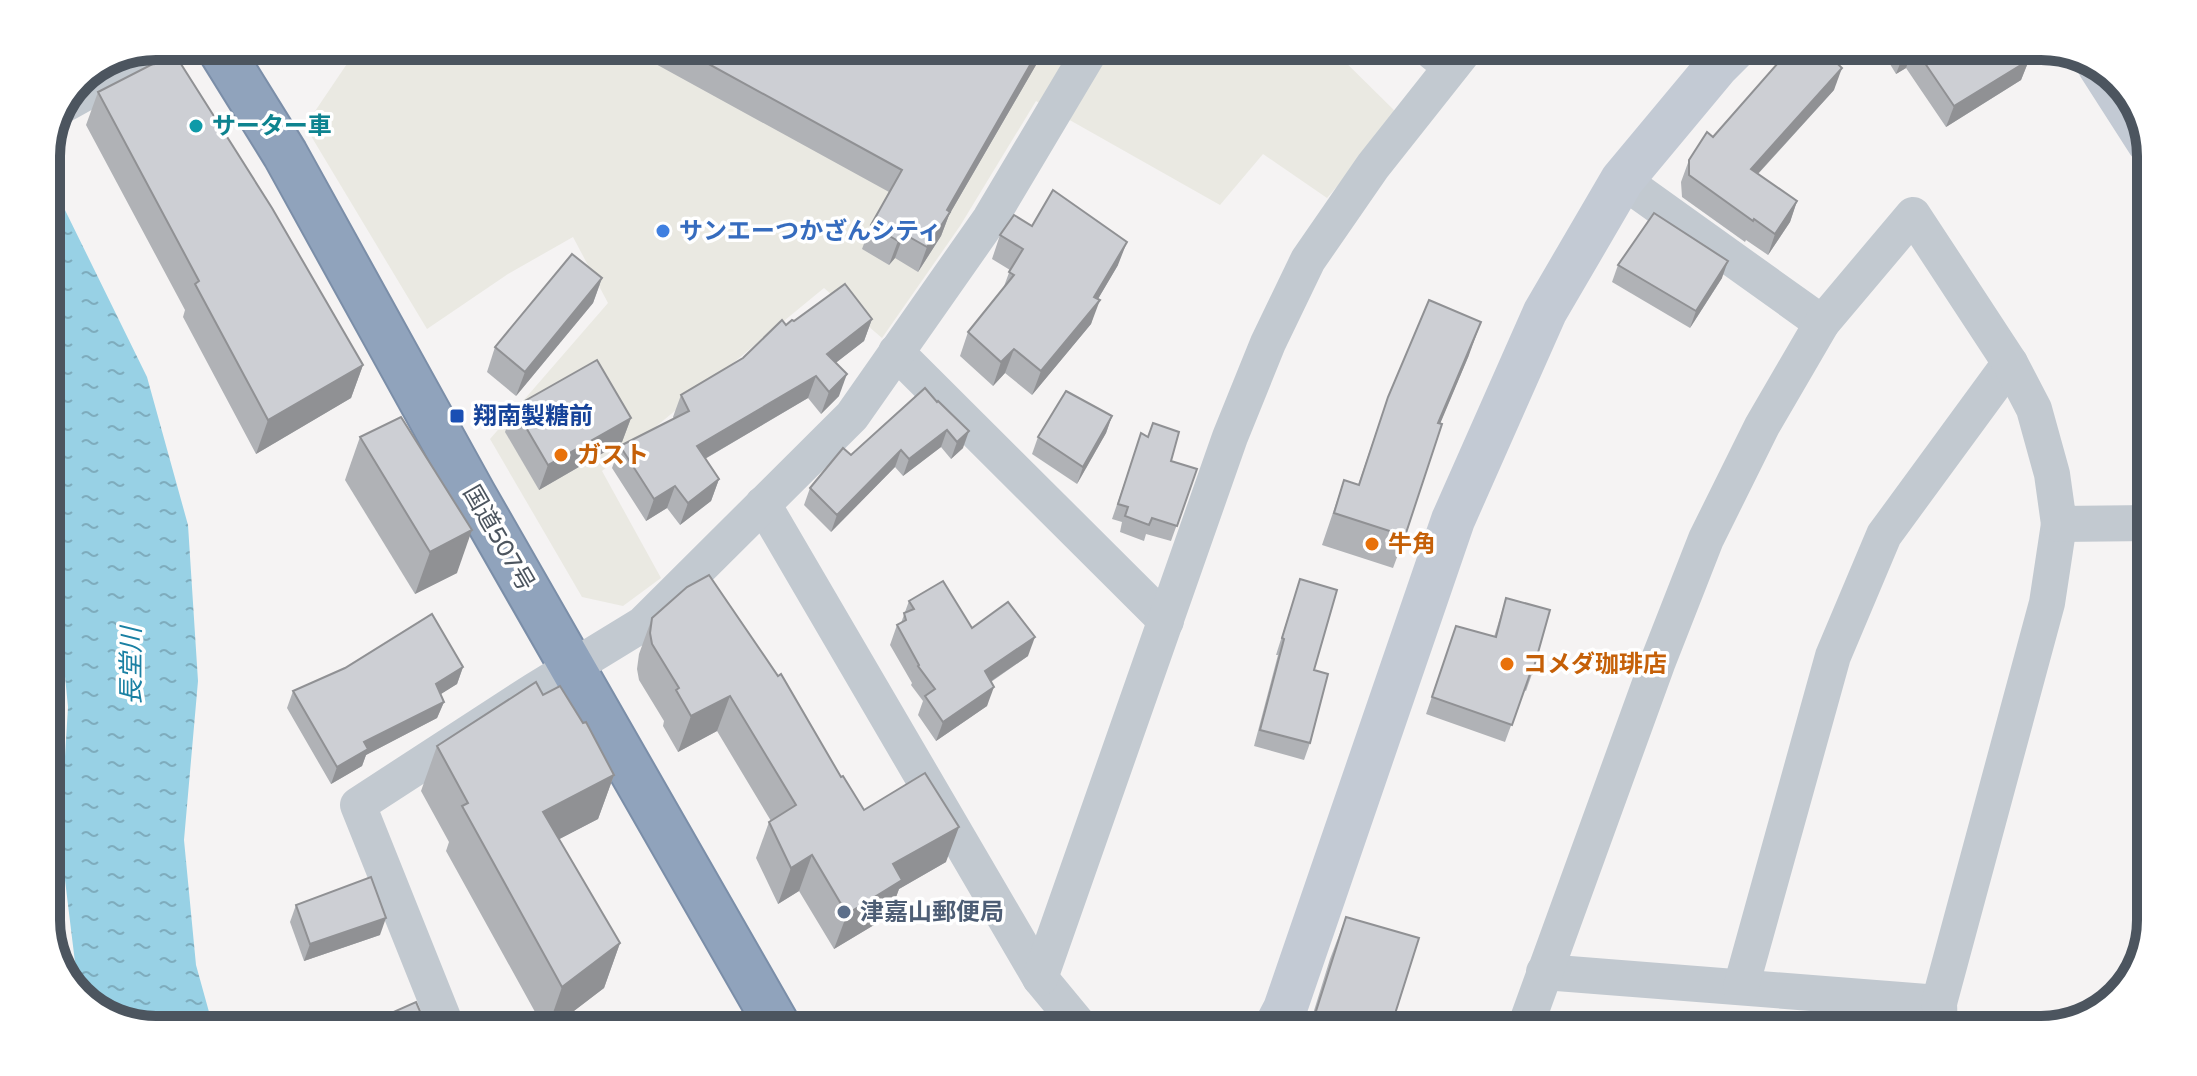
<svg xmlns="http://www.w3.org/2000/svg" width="2197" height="1076" font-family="'Varela Round','Noto Sans JP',sans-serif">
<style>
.commercial{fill:#eae9e2}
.water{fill:url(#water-ripples)}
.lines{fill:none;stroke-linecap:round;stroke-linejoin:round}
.highway-casing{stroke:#7b8ea8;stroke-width:48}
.street{stroke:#c2c9d0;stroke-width:36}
.secondary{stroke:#c3cad4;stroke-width:44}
.highway{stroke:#90a3bc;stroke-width:44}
.wall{fill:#b0b2b6}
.shaded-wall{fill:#909194}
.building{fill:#cdcfd4;stroke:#909194;stroke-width:2}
.culture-dot{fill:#0f9aa8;stroke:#fff;stroke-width:3}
.shop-dot{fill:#3f7fe0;stroke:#fff;stroke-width:3}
.transit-dot{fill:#1a4fb4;stroke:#fff;stroke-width:3}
.food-dot{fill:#e8710a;stroke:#fff;stroke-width:3}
.service-dot{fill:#5c6f8a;stroke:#fff;stroke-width:3}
.labels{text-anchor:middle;stroke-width:7;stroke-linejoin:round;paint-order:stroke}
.culture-label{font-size:24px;font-weight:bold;fill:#0d838f;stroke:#fff;text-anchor:start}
.shop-label{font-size:24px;font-weight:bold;fill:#366cbe;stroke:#fff;text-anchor:start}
.transit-label{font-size:24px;font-weight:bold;fill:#164399;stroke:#fff;text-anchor:start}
.food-label{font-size:24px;font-weight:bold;fill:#c56008;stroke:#fff;text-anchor:start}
.street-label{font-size:24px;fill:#4c555f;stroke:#fff}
.service-label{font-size:24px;font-weight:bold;fill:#4e5e75;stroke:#fff;text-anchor:start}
.water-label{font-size:26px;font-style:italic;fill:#1a80a3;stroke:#fff}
.rim{fill:none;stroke:#4c555f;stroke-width:10}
</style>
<defs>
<pattern id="water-ripples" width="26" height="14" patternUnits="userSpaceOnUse" patternTransform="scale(2)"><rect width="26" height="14" fill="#98d1e5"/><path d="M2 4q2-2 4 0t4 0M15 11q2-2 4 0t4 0" fill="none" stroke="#7eacbd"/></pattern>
</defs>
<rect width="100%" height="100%" fill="#f5f3f3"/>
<!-- commercial -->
<path class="commercial" d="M359,46H1329L1399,115L1327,198L1263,154L1220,205L1036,101L960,226L882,338L824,288L602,471L661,578L623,606L582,597L490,439L608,303L573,237L508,274L427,329L305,126Z"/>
<!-- water -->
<path class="water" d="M46,185L64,208L147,377L188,525L198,681L184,840L196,965L214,1030H156L108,1019L81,996L78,987L60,839L68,707L54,565L46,539Z"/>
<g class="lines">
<defs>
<path id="highway" d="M218,46L285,154L473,494L780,1030"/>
</defs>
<!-- highway casing -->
<use href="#highway" class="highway-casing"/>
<!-- street -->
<g class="street">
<path d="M1425,46L1451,67"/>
<path d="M67,103L169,46"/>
<path d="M1622,180L1822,323"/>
<path d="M896,352L1166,621"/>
<path d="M763,504L1040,978L1083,1030"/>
<path d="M1544,972L1939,1003L1940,1030"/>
<path d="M1040,978L1230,437L1268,343L1308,260L1373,166L1468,46"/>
<path d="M1741,987L1833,656L1884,535L2010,363"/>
<path d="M1939,1003L2047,603L2059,524"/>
<path d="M448,1030L358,805L535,690L643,624L852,416L990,219L1093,46"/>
<path d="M1524,1030L1657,664L1706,539L1762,426L1822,323L1913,215L2010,363L2034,409L2052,474L2059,524L2151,523"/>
</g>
<!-- secondary -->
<g class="secondary">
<path d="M2099,65L2149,143"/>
<path d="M1274,1030L1285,1009L1453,520L1545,312L1622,180L1717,66L1737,46"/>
</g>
<!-- highway -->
<use href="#highway" class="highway"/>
</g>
<!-- wall -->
<g class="wall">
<path d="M623,46H1047L949,215L941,236L918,272L895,258L889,265L862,249L871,225L889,192Z"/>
<path d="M1879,46H2022L2029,60L2021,80L1946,127L1906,68L1896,74Z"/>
<path d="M1834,90L1758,174L1797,201L1790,222L1768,255L1746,240L1745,242L1682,197L1681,182L1689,160L1713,137Z"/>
<path d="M98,92L363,365L351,398L256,454L183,317L185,310L86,125Z"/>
<path d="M1032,226L1118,265L1098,299L1091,324L1032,395L1005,373L993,386L960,356L968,332L1003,289L1010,270L992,259L1000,235Z"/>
<path d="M1618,265L1722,278L1690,328L1612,282Z"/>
<path d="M602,278L593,303L516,396L487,372L495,347Z"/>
<path d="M872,319L864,341L835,363L839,396L821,414L808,398L705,459L719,479L711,501L680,525L667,508L646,521L612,468L620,446L674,419L673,417L681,395L743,358L794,321Z"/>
<path d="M1469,355L1440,423L1405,536L1393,568L1322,545L1344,480L1358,485L1388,397Z"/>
<path d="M925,388L963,448L951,459L941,447L903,476L895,467L831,532L804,505L810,488L851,455Z"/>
<path d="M514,407L631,418L622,442L539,490L505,432Z"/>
<path d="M1112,416L1106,433L1077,484L1032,454L1038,437Z"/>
<path d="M360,437L457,573L415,594L345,480Z"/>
<path d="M1136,449L1197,469L1171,541L1146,534L1144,541L1120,532L1122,522L1112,519Z"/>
<path d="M1300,579L1310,743L1304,760L1254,746L1278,655H1276Z"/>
<path d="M1506,598L1532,674L1526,691L1524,690L1505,742L1426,714L1456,626L1494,637Z"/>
<path d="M909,601L972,628L1028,656L991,682L987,706L936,741L918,715L923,701L911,685L912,683L890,645L897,625L901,623Z"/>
<path d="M652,618L841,777L864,810L946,862L899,889L889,916L834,949L799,891L778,904L756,858L769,822L771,821L717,731L678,752L663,726L664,721L639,680L637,669L639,654Z"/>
<path d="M463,667L457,684L440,694L444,702L437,718L366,755L362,766L331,784L287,708L293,691L345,668Z"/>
<path d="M543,695L614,775L598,819L559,839L620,943L604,988L549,1030H545L446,851L449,842L421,791L437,746Z"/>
<path d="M296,905L380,935L304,961L290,922Z"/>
<path d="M1346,917L1394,1017L1403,1030H1308L1330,959Z"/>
</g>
<!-- shaded-wall -->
<g class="shaded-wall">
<path d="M1041,46H1047L949,215L941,236L918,272L927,247L947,210Z"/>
<path d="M1914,47L1906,68L1896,74L1904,53Z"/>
<path d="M2029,60L2021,80L1946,127L1954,106Z"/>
<path d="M1842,68L1834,90L1743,190L1751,169Z"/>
<path d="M1797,201L1790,222L1768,255L1775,234Z"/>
<path d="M904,234L895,258L889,265L898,241Z"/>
<path d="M1127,242L1118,265L1092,309L1100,300L1091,324L1032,395L1041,371L1094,297Z"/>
<path d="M1728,261L1722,278L1690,328L1696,311Z"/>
<path d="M602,278L593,303L516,396L525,372Z"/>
<path d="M872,319L864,341L819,376L827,354Z"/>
<path d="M1481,322L1469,355L1427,455L1438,423Z"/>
<path d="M1014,349L1005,373L993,386L1001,362Z"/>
<path d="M363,365L351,398L256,454L268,420Z"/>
<path d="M847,374L839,396L821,414L829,392Z"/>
<path d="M816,376L808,398L689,468L697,446Z"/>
<path d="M1112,416L1106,433L1077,484L1083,467Z"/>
<path d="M631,418L622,442L539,490L548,465Z"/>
<path d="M947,430L941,447L903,476L909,459Z"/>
<path d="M969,431L963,448L951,459L957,442Z"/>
<path d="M901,450L895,467L831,532L837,515Z"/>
<path d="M719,479L711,501L680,525L688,503Z"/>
<path d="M675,486L667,508L646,521L654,499Z"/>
<path d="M472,530L457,573L415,594L430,552Z"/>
<path d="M1035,637L1028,656L978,690L985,671Z"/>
<path d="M463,667L457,684L430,701L436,684Z"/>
<path d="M994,687L987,706L936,741L943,722Z"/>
<path d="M730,696L717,731L678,752L691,716Z"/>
<path d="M444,702L437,718L366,755L362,766L331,784L337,767L364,742Z"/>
<path d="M614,775L598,819L527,856L543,812Z"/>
<path d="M959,827L946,862L899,889L889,916L834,949L847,914L893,864Z"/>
<path d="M812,855L799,891L778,904L791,868Z"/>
<path d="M386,918L380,935L304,961L310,944Z"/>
<path d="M620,943L604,988L549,1030H547L562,987Z"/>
</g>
<!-- building -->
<g class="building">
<path d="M676,46H1041L947,210L950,212L927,247L904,234L898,241L871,225L902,170Z"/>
<path d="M1793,46H1819L1842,68L1751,169L1797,201L1775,234L1754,219L1753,221L1689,175V160L1707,132L1713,137Z"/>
<path d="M1899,46H2022L2029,60L1954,106L1914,47L1904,53Z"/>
<path d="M174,53L272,208L363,365L268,420L195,284L199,281L98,92Z"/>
<path d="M1053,190L1127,242L1094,297L1100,300L1041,371L1014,349L1001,362L968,332L1014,275L1009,272L1023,249L1000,235L1014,215L1032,226Z"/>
<path d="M1654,213L1728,261L1696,311L1618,265Z"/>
<path d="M572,254L602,278L525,372L495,347Z"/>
<path d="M845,284L872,319L827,354L847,374L829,392L816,376L697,446L719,479L688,503L675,486L654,499L620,446L689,411L681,395L743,358L782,320L786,325L792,320L794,321Z"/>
<path d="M1429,300L1481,322L1438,423L1442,424L1405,536L1334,513L1344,480L1359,485L1388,397Z"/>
<path d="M597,360L631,418L548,465L514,407Z"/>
<path d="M925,388L937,402L938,401L969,431L957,442L947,430L909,459L901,450L837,515L810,488L843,448L851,455Z"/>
<path d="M1066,391L1112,416L1083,467L1038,437Z"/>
<path d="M401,417L472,530L430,552L360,437Z"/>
<path d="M1153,423L1179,432L1171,461L1197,469L1177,526L1152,518L1149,525L1125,516L1128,507L1118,504L1141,433L1148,437Z"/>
<path d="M709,575L778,676L781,674L841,777L843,776L864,810L925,773L959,827L893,864L902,880L847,914L812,855L791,868L769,822L796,805L730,696L691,716L676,690L679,688L652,644L650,633L652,618L687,587Z"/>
<path d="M1300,579L1337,590L1314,670L1328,674L1310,743L1260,730L1284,639L1282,638Z"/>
<path d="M943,581L972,628L1008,602L1035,637L985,671L994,687L943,722L925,696L935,689L918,666L919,665L897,625L906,620L904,613L914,609L909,601Z"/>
<path d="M1506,598L1550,610L1532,674H1530L1512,725L1432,697L1456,626L1496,637Z"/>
<path d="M432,614L463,667L436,684L444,702L364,742L368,749L337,767L293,691L345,668Z"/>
<path d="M536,682L543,695L560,686L583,723L586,722L614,775L543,812L620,943L562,987L462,806L468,803L437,746Z"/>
<path d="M371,877L386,918L310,944L296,905Z"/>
<path d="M1346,917L1419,938L1394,1017L1406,1020L1403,1030H1310Z"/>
<path d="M416,1002L428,1030H353Z"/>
<path d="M1044,1021L1048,1030H1025Z"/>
</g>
<!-- markers -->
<circle class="culture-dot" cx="196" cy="126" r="8"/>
<circle class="shop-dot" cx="663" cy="231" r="8"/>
<rect class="transit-dot" x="449" y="408" width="16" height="16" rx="4"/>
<g class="food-dot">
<circle cx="561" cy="455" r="8"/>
<circle cx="1372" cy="544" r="8"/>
<circle cx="1507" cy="664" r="8"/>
</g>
<circle class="service-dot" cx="844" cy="912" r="8"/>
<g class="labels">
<!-- culture labels -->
<g class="culture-label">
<text x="212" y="134">サーター車</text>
</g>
<!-- shop labels -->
<g class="shop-label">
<text x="679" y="239">サンエーつかざんシティ</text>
</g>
<!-- transit labels -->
<g class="transit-label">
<text x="473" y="424">翔南製糖前</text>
</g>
<!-- food labels -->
<g class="food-label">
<text x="577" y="463">ガスト</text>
<text x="1388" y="552">牛角</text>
<text x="1523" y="672">コメダ珈琲店</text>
</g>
<!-- street labels -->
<g class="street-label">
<text transform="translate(499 538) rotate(60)" y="8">国道507号</text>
</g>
<!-- service labels -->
<g class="service-label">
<text x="860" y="920">津嘉山郵便局</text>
</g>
<!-- water labels -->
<g class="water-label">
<text transform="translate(131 666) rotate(-90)" y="9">長堂川</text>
</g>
</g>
<!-- crop -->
<path d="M0 0H2197V1076H0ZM156 60H2041A96 96 0 0 1 2137 156V920A96 96 0 0 1 2041 1016H156A96 96 0 0 1 60 920V156A96 96 0 0 1 156 60Z" fill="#fff" fill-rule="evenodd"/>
<path class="rim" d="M156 60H2041A96 96 0 0 1 2137 156V920A96 96 0 0 1 2041 1016H156A96 96 0 0 1 60 920V156A96 96 0 0 1 156 60Z"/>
</svg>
